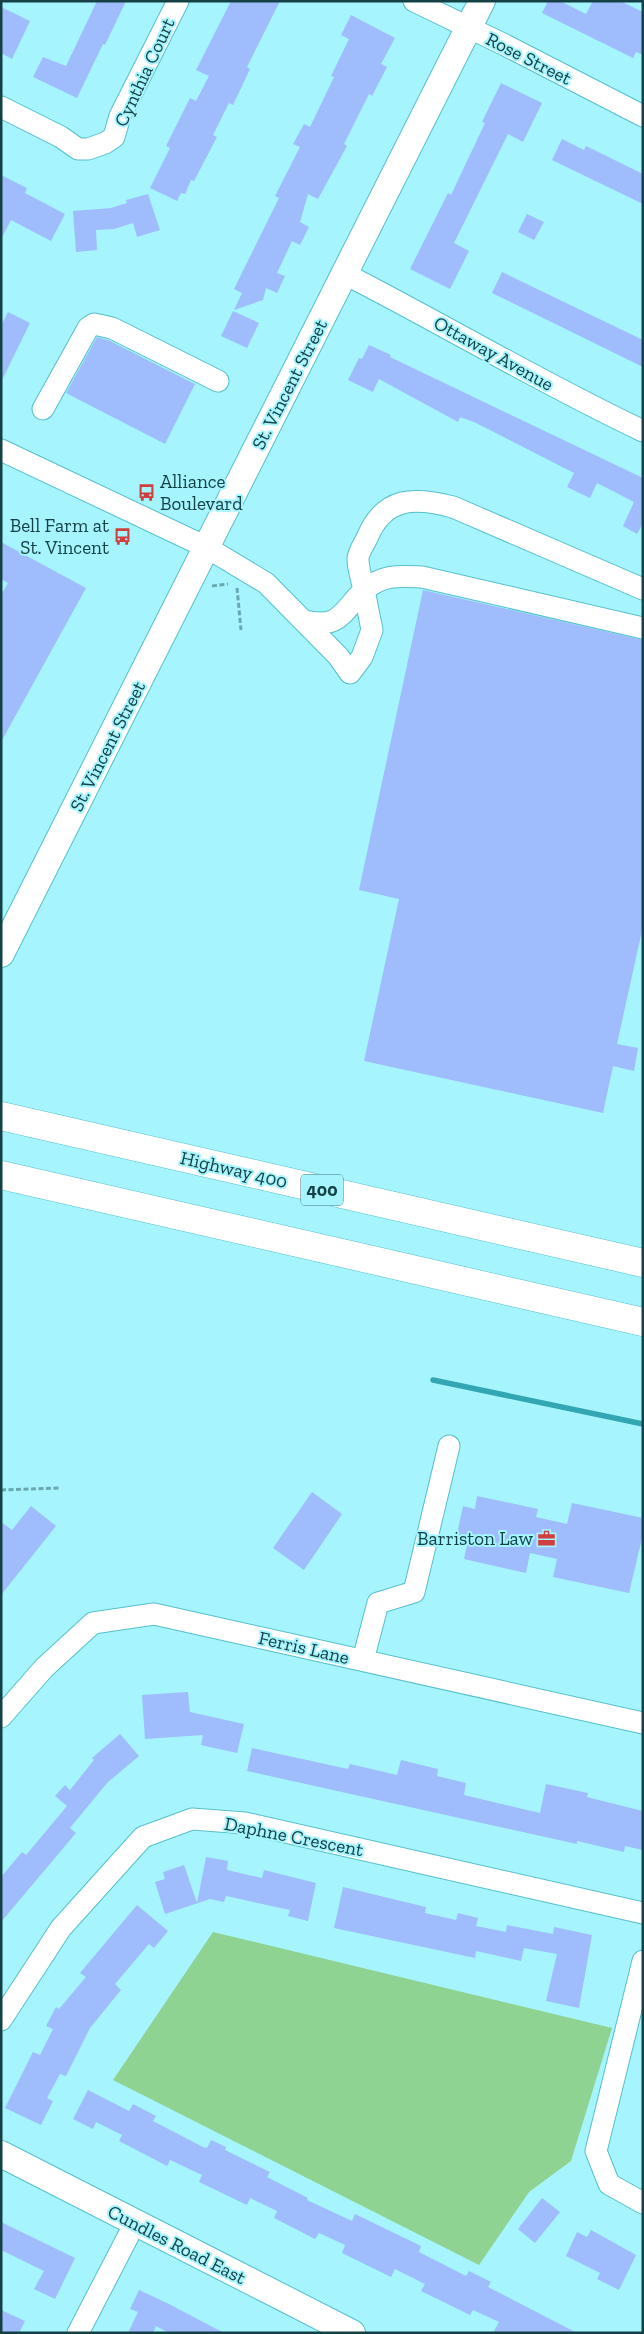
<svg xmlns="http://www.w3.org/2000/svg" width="644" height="2334" font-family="'Zilla Slab',serif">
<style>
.green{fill:#8fd393}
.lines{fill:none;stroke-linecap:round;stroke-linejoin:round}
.stream{stroke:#32a6b3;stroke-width:5.5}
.building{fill:#9fbcfd}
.minor-casing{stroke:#55bfcb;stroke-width:23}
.major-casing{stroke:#55bfcb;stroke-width:28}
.highway-casing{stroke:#55bfcb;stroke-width:29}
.path{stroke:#68a9b0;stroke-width:3;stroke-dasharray:5 2.5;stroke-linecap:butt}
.minor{stroke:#fff;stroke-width:21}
.major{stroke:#fff;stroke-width:26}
.highway{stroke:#fff;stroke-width:28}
.labels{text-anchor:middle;stroke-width:4;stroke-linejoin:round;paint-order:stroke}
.shield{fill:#a6f5fe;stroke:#40777d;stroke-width:1}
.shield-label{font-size:18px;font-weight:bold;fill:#144146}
.street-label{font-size:19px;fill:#144146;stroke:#a6f5fe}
.poi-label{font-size:19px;fill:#144146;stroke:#a6f5fe;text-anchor:end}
</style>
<rect width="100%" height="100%" fill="#a6f5fe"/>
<!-- green -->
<path class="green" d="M213,1932L612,2028L571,2161L529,2192L479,2265L113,2080Z"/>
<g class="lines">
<!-- stream -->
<path class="stream" d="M433,1380L643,1424"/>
</g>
<!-- building -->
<g class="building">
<path d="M97,1H126L105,45L103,44L77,98L33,77L43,57L66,66Z"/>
<path d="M231,1H280L247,67L250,69L233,105L229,103L213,135L217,137L194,181L191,180L185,194L181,193L177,201L150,188L170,148L166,146L190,98L196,101L209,76L196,70Z"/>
<path d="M548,1H560L586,14L593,1H620L643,12V55L636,52L633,58L542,13Z"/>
<path d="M1,7L30,21L12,59L1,53Z"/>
<path d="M351,15L395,38L381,64L387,67L372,96L369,94L344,144L347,146L318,199L308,194L300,222L309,227L300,245L292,241L277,273L285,276L277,293L266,288L263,300L234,310L242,293L234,289L279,198L275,196L300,147L293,144L304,124L310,127L334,77L331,76L349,39L341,35Z"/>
<path d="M501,83L542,103L523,142L508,134L454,243L469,251L450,289L410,269L448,193L451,195L485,123L482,122Z"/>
<path d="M562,139L584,150L586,146L643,174V204L552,160Z"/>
<path d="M1,175L27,188L25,193L65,214L51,241L11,220L1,239Z"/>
<path d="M148,194L160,230L137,237L133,223L114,229L96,230L97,250L76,252L73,211L111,208L127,203L126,200Z"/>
<path d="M527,214L544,222L534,240L518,232Z"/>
<path d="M502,272L643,340V367L492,293Z"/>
<path d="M233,311L259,323L247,348L221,336Z"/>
<path d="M8,312L30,323L1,382V326Z"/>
<path d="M97,337L108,340L195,384L165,444L66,393Z"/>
<path d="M369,345L391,355L390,357L643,478V523L637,534L623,526L634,502L597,483L590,498L567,487L574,473L474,422L460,417L458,422L379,379L373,392L348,380L359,358L362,359Z"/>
<path d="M1,542L86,588L1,742V595L8,583L1,579Z"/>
<path d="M423,590L643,640V926L617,1044L638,1048L634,1071L613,1066L603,1113L364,1061L399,899L359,890Z"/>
<path d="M312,1492L342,1514L304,1570L273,1548Z"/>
<path d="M477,1496L538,1509L536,1517L567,1524L572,1503L643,1518V1534L629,1593L553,1577L557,1559L530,1553L526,1573L464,1559L467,1545L455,1543L463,1506L475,1509Z"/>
<path d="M31,1506L56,1526L1,1595V1522L12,1530Z"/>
<path d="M188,1692L190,1712L244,1724L237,1753L201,1745L203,1735L145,1739L142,1695Z"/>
<path d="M120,1734L139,1756L107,1783L70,1828L76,1833L1,1922V1877L22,1852L26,1855L67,1806L55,1796L65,1785L70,1790L94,1760L92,1758Z"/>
<path d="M252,1748L348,1769L350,1764L397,1775L401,1760L438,1769L437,1776L466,1783L464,1795L540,1813L546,1784L588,1793L587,1797L643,1811V1850L625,1846L624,1852L577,1841V1844L247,1771Z"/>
<path d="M206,1857L228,1861L227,1870L262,1878L264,1870L316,1883L308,1921L288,1916L290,1910L226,1896L224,1902L210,1899L165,1914L155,1882L165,1879L163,1872L184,1865L197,1903Z"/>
<path d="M343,1887L426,1907L425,1913L456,1920L458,1913L478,1918L476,1926L506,1932L507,1925L553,1934L554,1927L592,1935L579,2008L546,2001L557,1954L524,1948L521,1961L476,1951L475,1958L334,1928Z"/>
<path d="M137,1905L168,1931L154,1948L149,1944L115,1984L121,1990L90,2028L66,2076L60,2074L47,2098L53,2101L41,2125L5,2108L33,2052L40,2055L53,2029L46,2026L56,2007L59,2009L86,1977L80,1973Z"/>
<path d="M88,2090L129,2111L133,2104L156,2116L153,2121L203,2147L207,2148L211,2140L226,2147L225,2150L270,2172L267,2177L308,2198L307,2200L352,2221L355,2214L421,2246L419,2252L466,2276L469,2271L491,2282L488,2287L577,2333H493L499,2322L473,2310L470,2315L421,2291L425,2284L395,2269L391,2277L342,2253L345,2245L319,2233L315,2239L274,2218L277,2211L250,2198L247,2205L199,2182L202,2175L170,2160L167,2166L119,2141L122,2135L96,2122L93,2129L73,2119Z"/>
<path d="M542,2198L560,2212L535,2243L518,2229Z"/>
<path d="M1,2222L75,2258L55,2299L34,2289L44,2271L1,2250Z"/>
<path d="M591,2230L636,2255L619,2290L597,2279L600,2273L566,2256L577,2232L587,2237Z"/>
<path d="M139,2290L167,2303L224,2333H169L156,2326L153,2333H128L138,2312L130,2309Z"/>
<path d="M1,2310L25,2321L19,2333H1Z"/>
</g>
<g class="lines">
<defs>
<g id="minor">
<path d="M414,1L505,45L643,116"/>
<path d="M1,107L61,137L78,149H88L105,143L114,137L120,116L178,1"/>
<path d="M345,274C445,325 541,383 643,431"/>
<path d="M43,409L88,328L94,324L112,328L218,381"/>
<path d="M1,450L206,547L266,583L338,656L350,673L362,657L372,630L364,590C384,574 398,576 422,577L643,628"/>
<path d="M304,621C340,629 341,613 364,590C362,580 358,569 358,559C358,553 364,544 367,538C384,496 415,497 453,507L643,589"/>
<path d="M363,1660L378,1603L414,1592L449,1446"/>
<path d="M1,1717L44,1668L93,1623L154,1614L643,1723"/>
<path d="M643,1961L596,2151L609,2184L643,2203"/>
<path d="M1,2020L61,1928L143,1837L192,1819L245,1823L643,1913"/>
<path d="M78,2333L135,2223"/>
</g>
<g id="major">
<path d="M1,954L482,1"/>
<path d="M1,2154L352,2333"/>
</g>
<g id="highway">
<path d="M1,1116L643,1263"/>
<path d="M1,1175L643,1322"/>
</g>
</defs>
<!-- minor casing -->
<use href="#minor" class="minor-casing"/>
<!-- major casing -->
<use href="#major" class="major-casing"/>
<!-- highway casing -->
<use href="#highway" class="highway-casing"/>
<!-- path -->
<g class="path">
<path d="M212,586L228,584"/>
<path d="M237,588L241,630"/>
<path d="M1,1490L61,1488"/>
</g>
<!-- minor -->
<use href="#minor" class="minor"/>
<!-- major -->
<use href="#major" class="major"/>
<!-- highway -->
<use href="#highway" class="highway"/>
</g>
<!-- icons -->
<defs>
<symbol id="bus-bare" viewBox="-9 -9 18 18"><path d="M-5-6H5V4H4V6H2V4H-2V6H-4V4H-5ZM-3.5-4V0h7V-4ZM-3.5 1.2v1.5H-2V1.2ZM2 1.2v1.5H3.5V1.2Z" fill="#ce3f3d" stroke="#a6f5fe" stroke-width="2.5" paint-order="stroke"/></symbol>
<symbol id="office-bare" viewBox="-9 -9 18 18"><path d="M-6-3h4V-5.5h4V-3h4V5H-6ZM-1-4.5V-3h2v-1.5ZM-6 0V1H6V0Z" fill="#ce3f3d" stroke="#a6f5fe" stroke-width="2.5" paint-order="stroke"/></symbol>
</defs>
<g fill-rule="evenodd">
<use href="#bus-bare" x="134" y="480" width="25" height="25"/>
<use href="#bus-bare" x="110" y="524" width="25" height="25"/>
<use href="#office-bare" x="534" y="1526" width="25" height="25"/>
</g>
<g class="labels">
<!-- shield labels -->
<rect class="shield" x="301" y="1174.5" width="42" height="31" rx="4"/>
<g class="shield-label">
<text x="322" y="1196">400</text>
</g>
<!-- street labels -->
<g class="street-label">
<text transform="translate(529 58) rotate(27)" y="7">Rose Street</text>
<text transform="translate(144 72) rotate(-65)" y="7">Cynthia Court</text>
<text transform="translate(494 353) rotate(29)" y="7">Ottaway Avenue</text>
<text transform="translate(289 384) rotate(-63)" y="7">St. Vincent Street</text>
<text transform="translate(107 746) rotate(-63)" y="7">St. Vincent Street</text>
<text transform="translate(234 1169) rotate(13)" y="7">Highway 400</text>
<text transform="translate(304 1647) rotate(13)" y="7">Ferris Lane</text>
<text transform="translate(294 1836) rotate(11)" y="7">Daphne Crescent</text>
<text transform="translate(177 2244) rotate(27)" y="7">Cundles Road East</text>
</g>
<!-- poi labels -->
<g class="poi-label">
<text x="160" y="488" text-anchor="start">Alliance<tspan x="160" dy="22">Boulevard</tspan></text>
<text x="109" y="532">Bell Farm at<tspan x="109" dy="22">St. Vincent</tspan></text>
<text x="533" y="1545">Barriston Law</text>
</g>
</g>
<!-- border -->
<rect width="644" height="2334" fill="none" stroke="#144146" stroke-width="5"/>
</svg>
